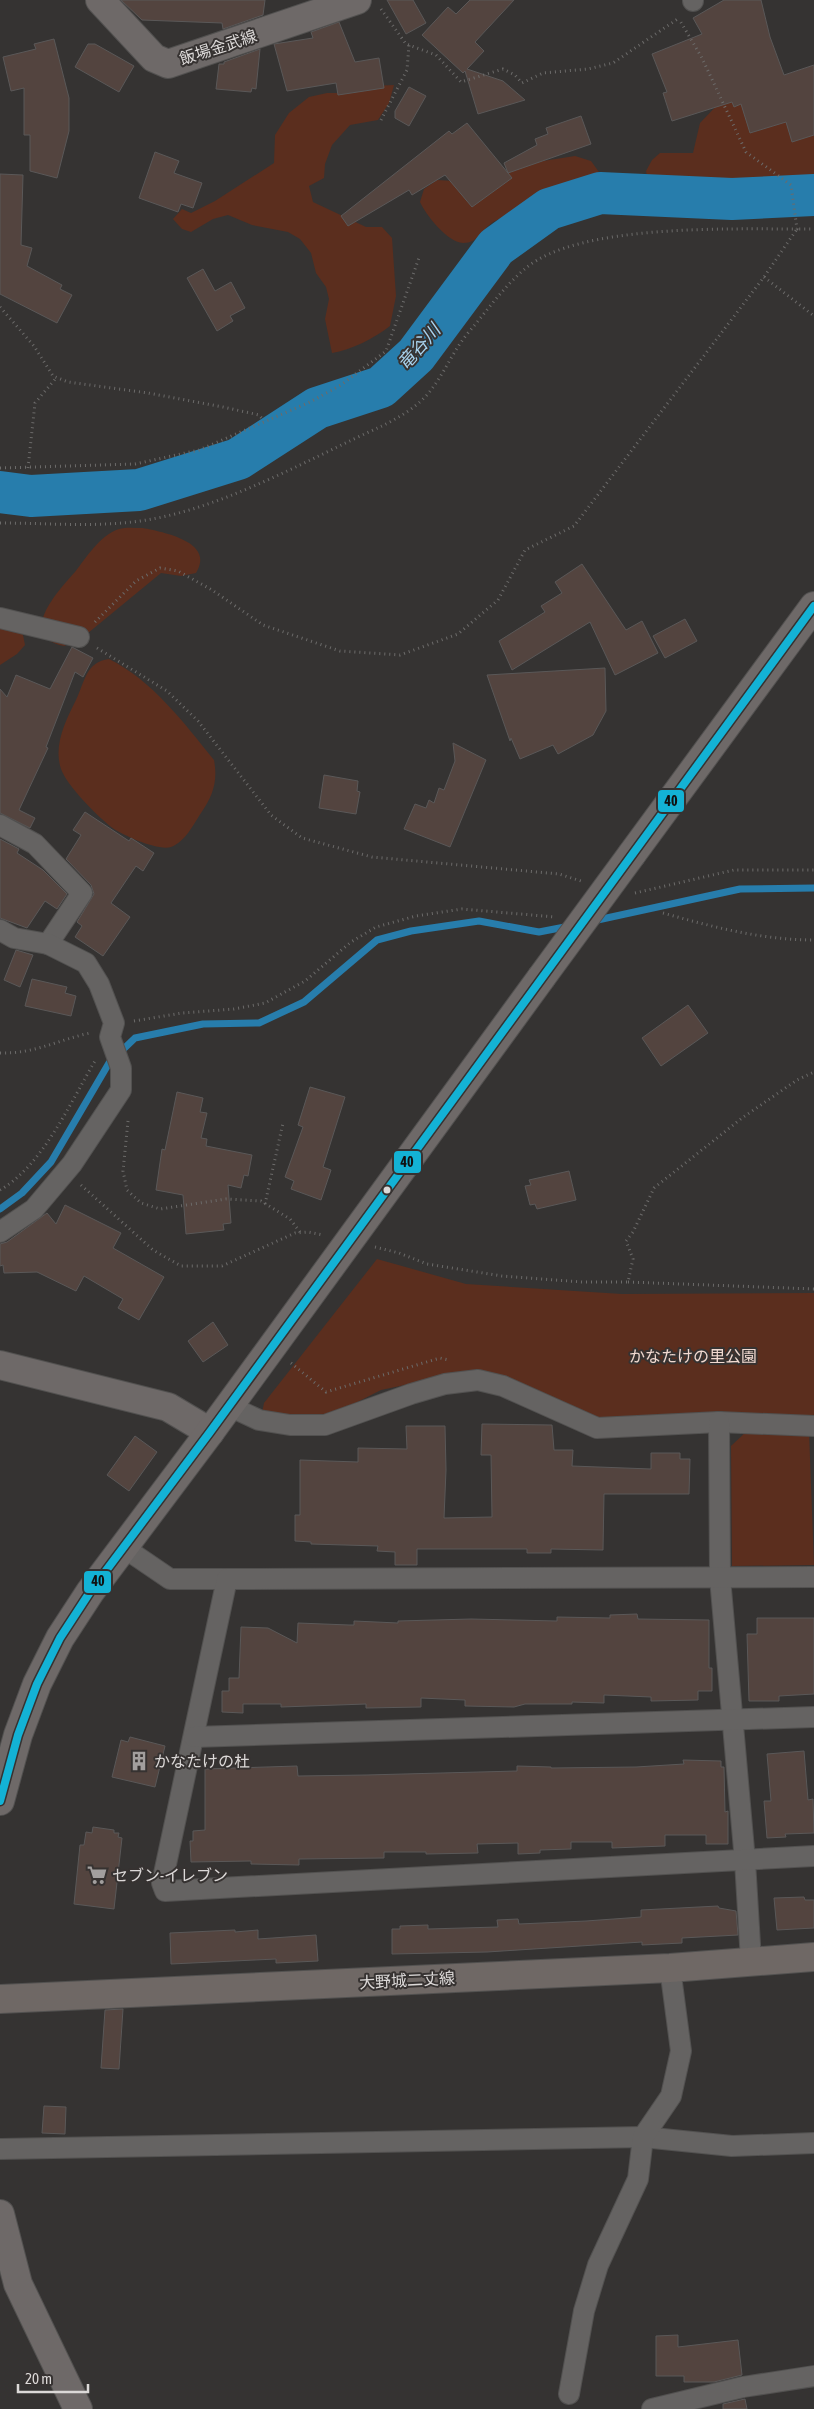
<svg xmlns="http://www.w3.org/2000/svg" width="814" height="2409" font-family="'Asap Condensed','Noto Sans JP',sans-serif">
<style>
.green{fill:#5b2e1e}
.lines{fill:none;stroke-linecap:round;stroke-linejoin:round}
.stream{stroke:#277dac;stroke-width:7}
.river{stroke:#277dac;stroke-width:42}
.building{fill:#53443f;stroke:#5a5858}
.street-casing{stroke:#525150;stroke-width:22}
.secondary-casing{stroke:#525150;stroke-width:30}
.primary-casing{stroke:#525150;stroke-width:30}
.path{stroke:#6c6b6a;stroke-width:3;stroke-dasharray:1 4;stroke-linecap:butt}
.street{stroke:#656362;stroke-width:20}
.secondary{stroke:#6e6968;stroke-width:28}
.primary{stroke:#6f6865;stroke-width:28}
.secondary-bridge-casing{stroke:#525150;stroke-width:30;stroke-linecap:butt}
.secondary-bridge{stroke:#6e6968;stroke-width:28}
.bus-1-casing{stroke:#363231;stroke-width:11}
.bus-1{stroke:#13b2d5;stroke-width:8}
.bus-dot{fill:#dcd9d8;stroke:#363231;stroke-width:2}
.labels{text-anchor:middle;stroke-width:4;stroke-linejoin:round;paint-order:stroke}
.street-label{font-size:16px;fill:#dcd9d8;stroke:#363231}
.park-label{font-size:16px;fill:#f1d9d0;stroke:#363231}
.poi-label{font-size:16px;fill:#dcd9d8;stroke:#363231;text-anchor:start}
.water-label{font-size:18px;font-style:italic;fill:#a9d3ee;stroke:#363231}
.line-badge{stroke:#363231;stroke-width:2}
.pale-badge-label{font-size:14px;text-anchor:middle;font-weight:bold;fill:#111}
</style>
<rect width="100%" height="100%" fill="#353332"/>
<!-- green -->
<g class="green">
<path d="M394,85L389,103L378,120L350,125L332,145L325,164L324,178L309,186L313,202L366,227H382L392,238L396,296L390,326C375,338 351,350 332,353L325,319L329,299L326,287L316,273L311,253L300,239L288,232L252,225L228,215L213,219L191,232L182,229L173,219L182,209L191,213L215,201L274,163L275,135L289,113L309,97L327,93H353L373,86Z"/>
<path d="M723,99L763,101L814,134V200L704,205L682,202L656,190L648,182L646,171L652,160L660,153H693L700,123Z"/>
<path d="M575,156L591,161L599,172L594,184L585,191C554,200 521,206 493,222C482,229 479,243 463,243C447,242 426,215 420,202L424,189L437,180L454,181L500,176L517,165Z"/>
<path d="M143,528C163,532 216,542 196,573L181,576L161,573L82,638L64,646C16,636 58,591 75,572C86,558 100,535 119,529C126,527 135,528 143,528Z"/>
<path d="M0,626L15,629L23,635L25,645L17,654L0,665Z"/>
<path d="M109,659C153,681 184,723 214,760C218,781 213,796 201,813C193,825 185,842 171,847C158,851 125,836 114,829C99,818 67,786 61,769C53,745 66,720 76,700C85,681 86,662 109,659Z"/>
<path d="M377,1259L466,1284L622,1294L814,1293V1419H600L498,1375L472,1371L381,1390L324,1419L262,1413L264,1403Z"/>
<path d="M748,1430L809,1431L814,1565L732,1566L731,1446Z"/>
</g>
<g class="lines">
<!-- stream -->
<g class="stream">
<path d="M593,921L740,889L814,888"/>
<path d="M0,1209L22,1193L51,1162L109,1063L135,1038L203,1024L259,1023L304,1002L377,940L411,931L479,921L539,932L570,926"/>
</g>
<!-- river -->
<path class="river" d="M0,492L31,496L139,490L238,459L317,408L381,387L416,355L496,247L549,209L600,193L732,199L814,195"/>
</g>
<!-- building -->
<g class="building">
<path d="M121,0H265L263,15L223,29L222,23L142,20Z"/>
<path d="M387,0H413L426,23L406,34Z"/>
<path d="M470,0H514L475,42L484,51L467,69L503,81L525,100L478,114L465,71L463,73L422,35L448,7L456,14Z"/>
<path d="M724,0H761L770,37L784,75L814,65V135L792,142L786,122L750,133L741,104L734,107L732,102L672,121L663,93L667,92L652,54L702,34L693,18Z"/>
<path d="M339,22L355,62L379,58L384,88L338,95L336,83L287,91L274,44L313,38L311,32Z"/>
<path d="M54,39L69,98V131L57,178L30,171V135H24V88L11,91L3,57L36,49L34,44Z"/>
<path d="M88,44H95L134,66L119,92L75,67Z"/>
<path d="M260,49L256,89L252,88L251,92L216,89L219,64H224V62Z"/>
<path d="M409,87L426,96L409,126L395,118V111Z"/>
<path d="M581,116L591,144L508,173L512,178L472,207L445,175L412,195L409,190L348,226L341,216L449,131L452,134L467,123L508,173L504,163L537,145L535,139L548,134L546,128Z"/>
<path d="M155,152L179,161L174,173L202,183L193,208L181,204L178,212L139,198Z"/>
<path d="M0,174L23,175L21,245L32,248L27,266L62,285L60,289L72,295L57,323L0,294Z"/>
<path d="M203,269L215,291L231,282L245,308L230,316L233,321L217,331L187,278Z"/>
<path d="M582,564L626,630L642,621L658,653L615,675L590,622L512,670L499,641L545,612L541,606L562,593L555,582Z"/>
<path d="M685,619L697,641L665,658L653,636Z"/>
<path d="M72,647L93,658L83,677L75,672L46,747L48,748L19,810L35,818L30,828L0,813V689L7,697L16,675L50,689Z"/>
<path d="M605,668L606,711L593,735L558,754L553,745L520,759L511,738L510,741L487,675Z"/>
<path d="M453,743L486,760L450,847L404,829L415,804L426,808L429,800L434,803L439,788L444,790L455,761Z"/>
<path d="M324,775L358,781L357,791L360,792L356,814L319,808Z"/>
<path d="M85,812L129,841L131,838L154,853L143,871L136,866L111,903L130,917L103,956L75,937L82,926L77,922L94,894L91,885L66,859L81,835L73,830Z"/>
<path d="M0,839L19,849L17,853L43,870L67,894L57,909L45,901L27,928L0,918Z"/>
<path d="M16,950L33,955L20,987L4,980Z"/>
<path d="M32,979L67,987L65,993L76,996L71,1016L25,1006Z"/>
<path d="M688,1005L708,1033L661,1066L642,1038Z"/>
<path d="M310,1087L345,1097L323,1167L331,1170L321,1200L291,1189L294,1181L285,1177L303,1127L298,1125Z"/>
<path d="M177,1092L203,1098L200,1112L207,1113L201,1138L207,1139L206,1146L252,1155L248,1176L244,1175L241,1188L228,1185L231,1223L223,1224L224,1230L186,1234L183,1195L156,1190L162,1149L165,1150Z"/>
<path d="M569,1171L576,1200L537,1209L535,1204L530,1205L525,1186L531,1185L529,1180Z"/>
<path d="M65,1205L121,1233L113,1248L164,1277L139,1320L118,1308L123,1299L84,1276L76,1291L37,1272L4,1273L3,1265L0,1266V1244L7,1242L47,1213L56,1224Z"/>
<path d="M213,1322L228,1345L203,1362L188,1341Z"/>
<path d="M482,1424L552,1425L554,1450H573L572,1466L651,1469V1453H680V1459H690L689,1494H604L603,1550L551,1549V1553H527V1549H417V1565H395V1552L377,1551L378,1546L311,1544V1542L295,1541V1515H300V1460L358,1462V1448L407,1449L406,1426H445L446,1470L444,1518L492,1517L491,1455H481Z"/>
<path d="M135,1436L157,1452L129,1491L107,1475Z"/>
<path d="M637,1614L638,1619L709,1620V1668H712V1691H698V1700L651,1701V1697L604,1695V1703L572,1702V1704H525L514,1707L465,1706V1700L421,1698V1707L366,1708V1704L281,1707V1704H243V1713L222,1712V1691H229V1678H239L241,1627L268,1628L297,1643L298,1623L349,1625H354V1621L398,1623V1621L471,1619L557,1621V1617L610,1618V1615Z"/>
<path d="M757,1618H814V1694L779,1696V1701H749L747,1634H757Z"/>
<path d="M130,1737L165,1746L155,1787L112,1777L121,1740L128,1742Z"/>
<path d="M804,1751L808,1800L813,1799L814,1833L785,1834L786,1837L767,1838L764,1801H771L767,1754Z"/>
<path d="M683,1760L721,1761V1767H724L725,1812L728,1811V1844H706V1835H665V1846L612,1848V1842H571V1849L540,1850V1853L518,1854V1843L477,1844L478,1853L426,1854V1852H384V1858L299,1859V1865L251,1864V1861L191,1862L190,1841H193V1831L205,1830V1769L297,1766L298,1776L366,1775L517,1771V1766L551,1767V1768L636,1767L684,1764Z"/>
<path d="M93,1827L114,1830V1833H119L118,1837L122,1838L114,1909L74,1904L80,1845H84L86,1832L92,1833Z"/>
<path d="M804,1897L805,1900H814V1928L777,1930L774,1898Z"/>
<path d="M718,1906L719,1908L736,1911L738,1935L682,1938V1943L642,1945V1942L487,1952L392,1954V1929H400V1926L428,1925V1929L498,1927L497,1920L518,1919L519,1924L586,1921L641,1917V1910Z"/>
<path d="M235,1930V1932L258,1930V1939L316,1935L318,1961L276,1963V1959L171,1964L170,1933Z"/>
<path d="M123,2009L119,2069L101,2068L105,2010Z"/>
<path d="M44,2106L66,2107L65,2134L42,2133Z"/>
<path d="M678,2335V2347L738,2340L742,2375L714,2382H684V2376H656V2336Z"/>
<path d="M745,2399L747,2409H723V2404Z"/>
</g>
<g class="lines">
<defs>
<g id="street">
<path d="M693,0V1"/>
<path d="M0,618L79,637"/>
<path d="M0,825L35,844L82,893L48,944"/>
<path d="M0,930L14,938L48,944L86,963L99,984L114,1023L110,1037L121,1068V1090L72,1164L34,1209L0,1232"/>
<path d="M229,1406L259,1420L290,1425H325L411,1394L445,1384L478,1380L503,1386L597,1428L719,1422L814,1426"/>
<path d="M719,1422L720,1578L745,1861L751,1961"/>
<path d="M123,1547L170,1579H227"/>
<path d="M814,1577L227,1579L162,1883L165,1891L814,1856"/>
<path d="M194,1737L814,1717"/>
<path d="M0,2149L643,2137L732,2146L814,2143"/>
<path d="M569,2394L584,2311L598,2265L638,2179L643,2137L671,2096L681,2051L670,1968"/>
<path d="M652,2409L743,2387L814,2376"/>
</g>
<g id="secondary">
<path d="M100,0L154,58L168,64L357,0"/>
<path d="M632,854L814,606"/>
<path d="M0,1365L168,1407L210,1432"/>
<path d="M0,1801L18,1735L37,1684L60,1638L90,1592L210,1432L541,978"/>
<path d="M0,2214L18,2284L78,2409"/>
</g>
<path id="primary" d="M0,1999L670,1968L814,1957"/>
</defs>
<!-- street casing -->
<use href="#street" class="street-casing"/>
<!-- secondary casing -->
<use href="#secondary" class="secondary-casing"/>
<!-- primary casing -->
<use href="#primary" class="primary-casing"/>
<!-- path -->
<g class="path">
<path d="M381,9L406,44L436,55L461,82L503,69L515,75L522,83L543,73L588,69L613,63L679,18"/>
<path d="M381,120L407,70L409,45"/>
<path d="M764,277L814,316"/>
<path d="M0,307L34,346L53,376L68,382L148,393L223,407L259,415L264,421"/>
<path d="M0,468L135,464L199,450L310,402L341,385L386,351L420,255"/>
<path d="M28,468L35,403L57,377"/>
<path d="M0,523C44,523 89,527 132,522C216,513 306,460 382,426C400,417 419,406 431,390C445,372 453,351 468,333C487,311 504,286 526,268C578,224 730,229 797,229L791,185L746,152L702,58L679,19"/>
<path d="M95,622L136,581L160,568L178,571L212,590L263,625L340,651L400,655L458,634L498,600L525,550L574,526L764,277L797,229H814"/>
<path d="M97,648L167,691L198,721L271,815L302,838L372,857L559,874L581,881"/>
<path d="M635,893L734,870H814"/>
<path d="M663,913C713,927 762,940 814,940"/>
<path d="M134,1021L182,1013L234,1009L265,1003L305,981L351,942L376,927L416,916L462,909L555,917"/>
<path d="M0,1053C34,1054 58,1040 90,1033"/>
<path d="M128,1121L123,1171L127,1190L141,1203L160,1209L226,1199L261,1201L290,1219L300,1232"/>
<path d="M81,1185L153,1250L181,1266H222L295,1233L308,1232L323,1235"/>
<path d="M0,1190C43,1165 70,1103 95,1061"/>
<path d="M265,1204L283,1123"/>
<path d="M375,1247L399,1253L427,1264L502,1276L582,1282H628L633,1259L626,1241L633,1232L654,1188L742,1118L797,1080L814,1072"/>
<path d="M628,1282L814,1289"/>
<path d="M291,1363L326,1392L440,1358L449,1360"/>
</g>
<!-- street -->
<use href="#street" class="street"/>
<!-- secondary -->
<use href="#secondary" class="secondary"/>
<!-- primary -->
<use href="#primary" class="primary"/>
<defs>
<path id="secondary-bridge" d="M541,978L632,854"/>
</defs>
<!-- secondary-bridge casing -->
<use href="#secondary-bridge" class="secondary-bridge-casing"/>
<!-- secondary-bridge -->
<use href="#secondary-bridge" class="secondary-bridge"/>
<defs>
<path id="bus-1" d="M0,1801L18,1735L37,1684L60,1638L90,1592L210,1432L814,606"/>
</defs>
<!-- bus-1 casing -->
<use href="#bus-1" class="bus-1-casing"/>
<!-- bus-1 -->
<use href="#bus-1" class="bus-1"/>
</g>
<!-- icons -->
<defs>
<symbol id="building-bare" viewBox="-9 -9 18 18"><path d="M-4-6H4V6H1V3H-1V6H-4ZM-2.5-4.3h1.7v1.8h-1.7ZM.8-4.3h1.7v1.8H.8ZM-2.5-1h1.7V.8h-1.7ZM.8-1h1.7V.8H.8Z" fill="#a29f9e" stroke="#363231" stroke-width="2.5" paint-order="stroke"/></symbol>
<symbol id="supermarket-bare" viewBox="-9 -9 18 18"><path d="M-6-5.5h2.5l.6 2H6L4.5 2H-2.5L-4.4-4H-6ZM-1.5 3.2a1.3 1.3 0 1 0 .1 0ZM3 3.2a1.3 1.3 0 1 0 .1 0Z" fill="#a29f9e" stroke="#363231" stroke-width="2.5" paint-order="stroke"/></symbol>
</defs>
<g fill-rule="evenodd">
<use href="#building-bare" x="125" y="1747" width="28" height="28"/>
<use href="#supermarket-bare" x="83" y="1861" width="28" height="28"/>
</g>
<!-- markers -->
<circle class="bus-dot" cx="387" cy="1190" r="4.5"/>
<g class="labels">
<!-- street labels -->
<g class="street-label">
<text transform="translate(218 47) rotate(-18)" y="6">飯場金武線</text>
<text transform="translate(407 1980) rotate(-3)" y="6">大野城二丈線</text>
</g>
<!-- park labels -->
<g class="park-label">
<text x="693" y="1362">かなたけの里公園</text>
</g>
<!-- poi labels -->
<g class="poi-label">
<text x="154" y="1767">かなたけの杜</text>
<text x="112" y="1881">セブン-イレブン</text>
</g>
<!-- water labels -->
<g class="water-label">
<text transform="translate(419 347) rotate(-49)" y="6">竜谷川</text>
</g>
</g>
<g class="line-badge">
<rect x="657" y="789" width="28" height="24" rx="5" fill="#13b2d5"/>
<rect x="393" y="1150" width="29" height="24" rx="5" fill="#13b2d5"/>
<rect x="83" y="1570" width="29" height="24" rx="5" fill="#13b2d5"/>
</g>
<g class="pale-badge-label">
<text x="671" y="806">40</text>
<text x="407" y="1167">40</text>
<text x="98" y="1586">40</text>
</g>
<!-- scale -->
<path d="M18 2384v8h70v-8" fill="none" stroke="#dcd9d8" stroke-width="2.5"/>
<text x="25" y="2384" font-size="15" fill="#dcd9d8" stroke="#363231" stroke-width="4" paint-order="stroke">20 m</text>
</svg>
